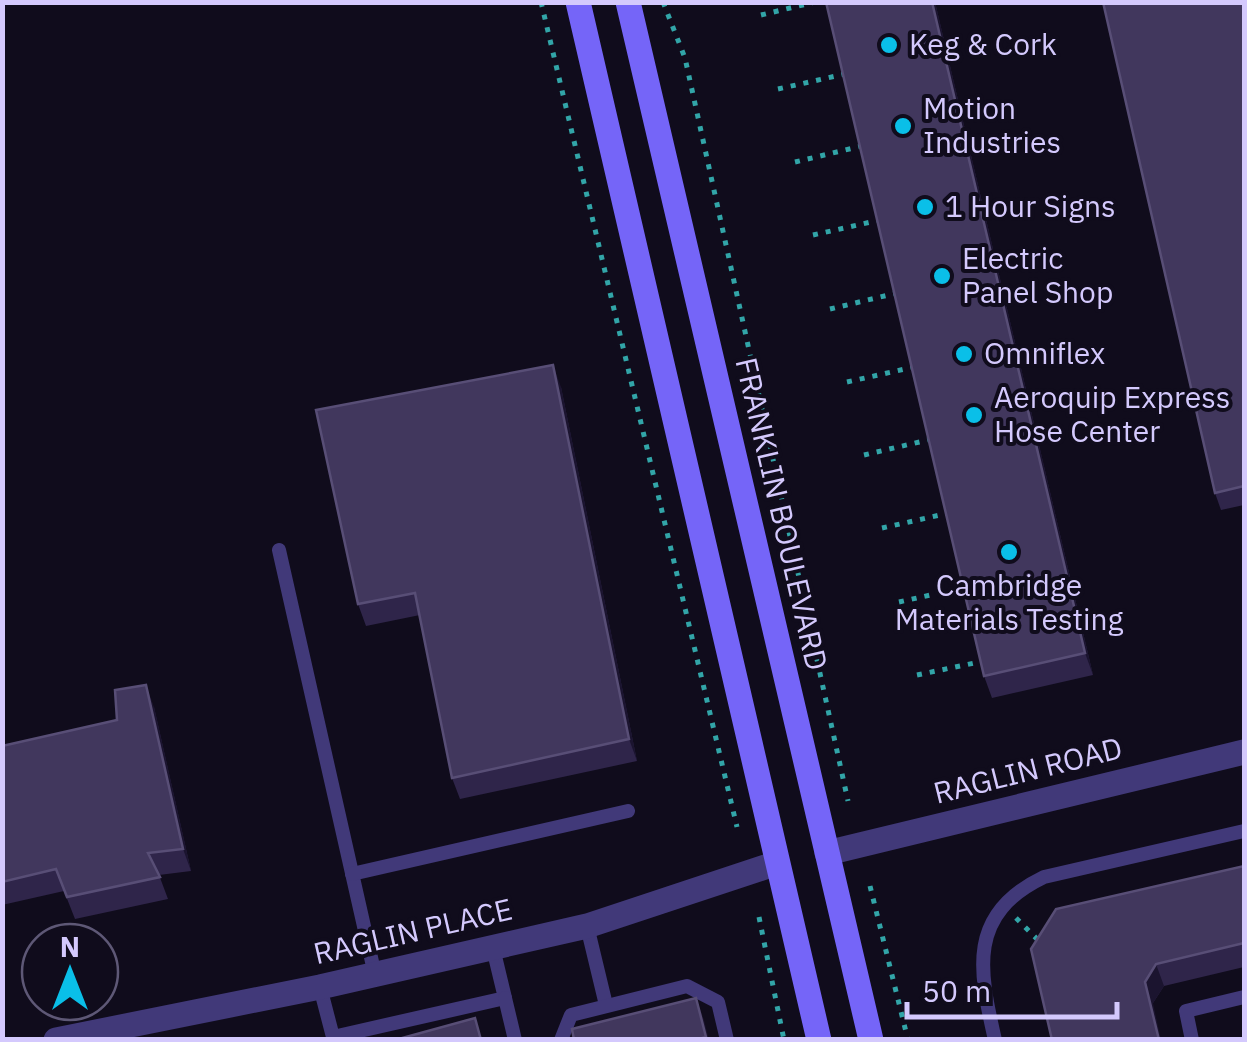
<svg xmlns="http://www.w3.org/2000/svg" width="1247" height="1042" font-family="'IBM Plex Sans',sans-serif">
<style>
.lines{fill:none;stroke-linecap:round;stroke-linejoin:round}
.path{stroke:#32a5a8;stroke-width:5;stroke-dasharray:5 8;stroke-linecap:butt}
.service{stroke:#413979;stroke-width:14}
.minor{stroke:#413979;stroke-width:25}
.secondary{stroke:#7565f8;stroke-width:25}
.wall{fill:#2f254a}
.shaded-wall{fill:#1b142f}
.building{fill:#41375d;stroke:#584e76;stroke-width:2.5}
.poi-dot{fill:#0abfe8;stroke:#100c1c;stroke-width:4}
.labels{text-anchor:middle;stroke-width:8;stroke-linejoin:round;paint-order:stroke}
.poi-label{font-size:30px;fill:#d4c9fd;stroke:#100c1c;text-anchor:start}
.street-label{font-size:30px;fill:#d4c9fd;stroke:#100c1c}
</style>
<rect width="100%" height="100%" fill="#100c1c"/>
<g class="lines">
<!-- path -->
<g class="path">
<path d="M541,2L737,827"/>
<path d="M663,2L685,58L848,801"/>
<path d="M761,15L815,2"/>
<path d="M778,89L845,74"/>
<path d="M795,162L862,146"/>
<path d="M813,235L880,220"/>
<path d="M830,309L897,293"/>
<path d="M847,382L914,367"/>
<path d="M864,455L932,439"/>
<path d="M882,528L949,513"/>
<path d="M899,602L966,587"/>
<path d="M917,675L984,661"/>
<path d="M870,886L908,1040"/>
<path d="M759,917L784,1040"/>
<path d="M1016,918L1040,942"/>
</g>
<!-- service -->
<g class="service">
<path d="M279,550L375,975"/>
<path d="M352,874L628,811"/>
<path d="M587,926L606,1005"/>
<path d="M320,987L333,1037L505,998L493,948"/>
<path d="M505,998L515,1040"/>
<path d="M561,1040L571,1015L687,986L718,1002L727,1040"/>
<path d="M995,1040C979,970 967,914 1044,877L1244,831"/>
<path d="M1192,1040L1186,1011L1244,997"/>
</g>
<!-- minor -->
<g class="minor">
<path d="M827,853L1244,752"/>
<path d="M56,1040L320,987L587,926L777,863"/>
</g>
<!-- secondary -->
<g class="secondary">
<path d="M578,2L819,1040"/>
<path d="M628,2L871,1040"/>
</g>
</g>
<!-- wall -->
<g class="wall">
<path d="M826,2H935L1093,675L992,698L984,676Z"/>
<path d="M1244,2V505L1221,510L1215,493Z"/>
<path d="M561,387L637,761L460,799L452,778L420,615L366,626L358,604Z"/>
<path d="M154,707L191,871L159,875L168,899L75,919L64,891L2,905V746L117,720Z"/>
<path d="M1244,866V967L1164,986L1153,1003L1056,909Z"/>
</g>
<!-- shaded-wall -->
<g class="shaded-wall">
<path d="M932,2H935L1093,675L1085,653Z"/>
<path d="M553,365L561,387L637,761L629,739Z"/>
<path d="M146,685L154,707L191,871L183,849Z"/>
<path d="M1156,964L1164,986L1153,1003L1161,1040H1159L1145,982Z"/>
<path d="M696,998L704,1020L709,1040H707Z"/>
</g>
<!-- building -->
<g class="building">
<path d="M826,2H932L1085,653L984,676Z"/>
<path d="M1103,2H1244V486L1215,493Z"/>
<path d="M553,365L629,739L452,778L415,593L358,604L316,410Z"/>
<path d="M146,685L183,849L148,853L160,877L67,897L56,869L2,882V746L117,720L115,690Z"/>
<path d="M1244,866V943L1156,964L1145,982L1159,1040H1052L1031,949L1056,909Z"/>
<path d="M696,998L706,1037L695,1040H574L572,1029Z"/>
<path d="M475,1018L481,1040H395Z"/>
</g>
<!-- markers -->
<g class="poi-dot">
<circle cx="889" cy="45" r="10"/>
<circle cx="903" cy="126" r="10"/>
<circle cx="925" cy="207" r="10"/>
<circle cx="942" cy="276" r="10"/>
<circle cx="964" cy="354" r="10"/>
<circle cx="974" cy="415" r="10"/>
<circle cx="1009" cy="552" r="10"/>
</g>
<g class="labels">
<!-- poi labels -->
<g class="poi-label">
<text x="909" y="55">Keg &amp; Cork</text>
<text x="923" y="119">Motion<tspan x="923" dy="34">Industries</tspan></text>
<text x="945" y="217">1 Hour Signs</text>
<text x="962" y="269">Electric<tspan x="962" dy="34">Panel Shop</tspan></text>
<text x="984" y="364">Omniflex</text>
<text x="994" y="408">Aeroquip Express<tspan x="994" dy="34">Hose Center</tspan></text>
<text x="1009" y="596" text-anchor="middle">Cambridge<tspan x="1009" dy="34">Materials Testing</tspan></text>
</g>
<!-- street labels -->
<g class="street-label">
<text transform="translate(781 514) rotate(77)" y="10">FRANKLIN BOULEVARD</text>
<text transform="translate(1028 771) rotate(-14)" y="10">RAGLIN ROAD</text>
<text transform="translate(413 932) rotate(-13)" y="10">RAGLIN PLACE</text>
</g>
</g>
<!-- border -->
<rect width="1247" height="1042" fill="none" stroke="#d4c9fd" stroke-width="10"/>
<!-- north arrow -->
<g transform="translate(70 972)"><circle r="48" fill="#100c1c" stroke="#5e5876" stroke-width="2.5"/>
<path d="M0-8L18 38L0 25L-18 38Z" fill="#0abfe8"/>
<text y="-15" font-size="28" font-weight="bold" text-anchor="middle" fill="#d4c9fd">N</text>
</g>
<!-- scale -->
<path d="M907 1002v15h210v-15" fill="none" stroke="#d4c9fd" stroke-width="5"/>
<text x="922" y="1002" font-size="30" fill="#d4c9fd" stroke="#100c1c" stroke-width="8" paint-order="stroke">50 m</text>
</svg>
